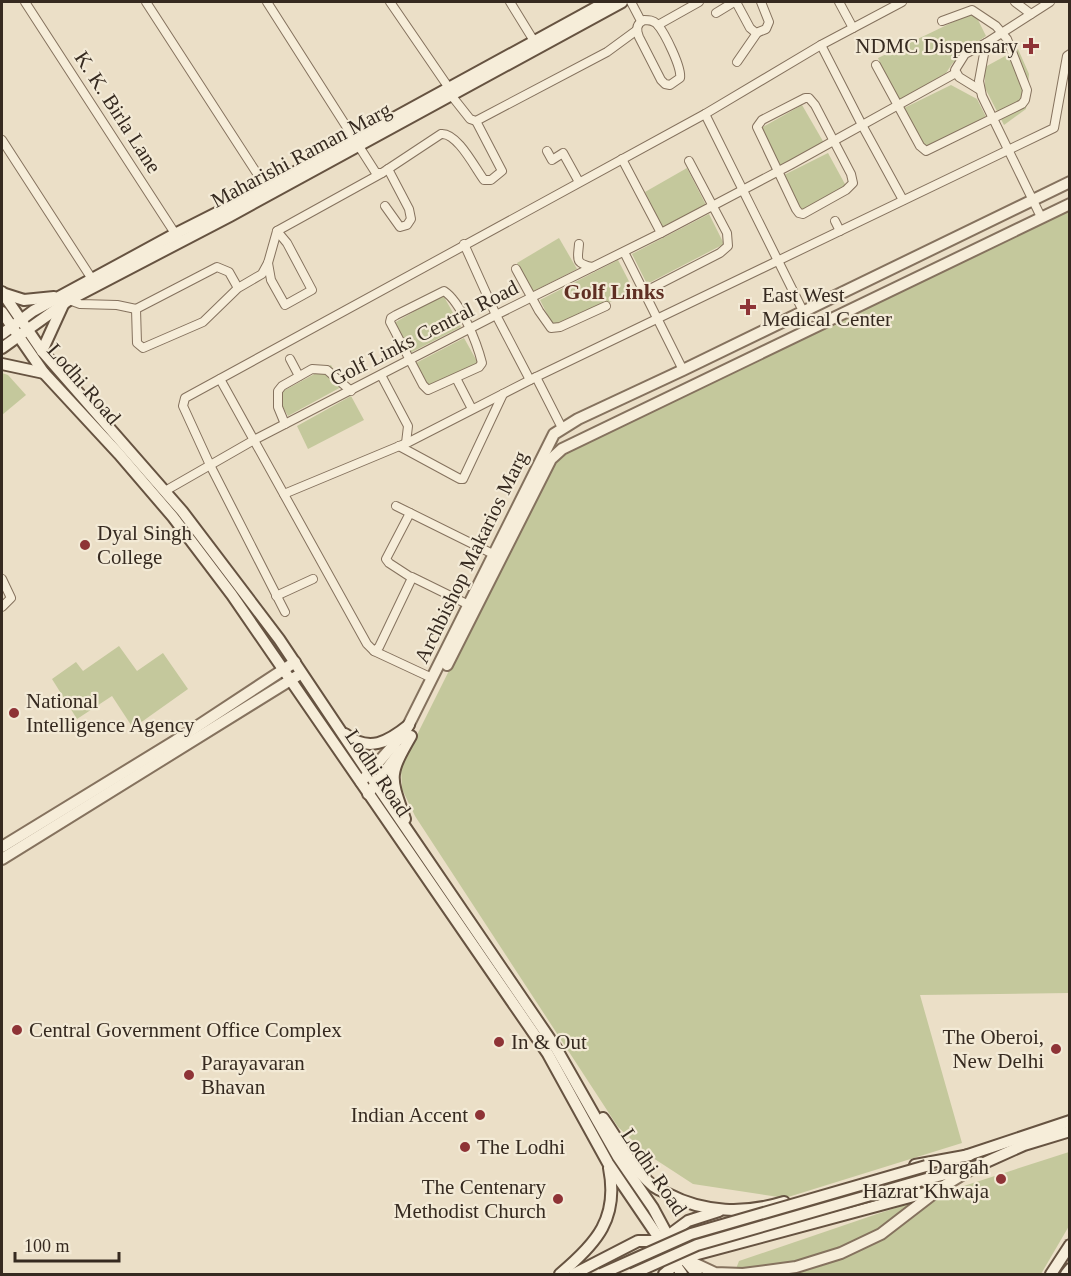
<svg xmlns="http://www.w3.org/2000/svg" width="1071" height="1276" font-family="Georgia,serif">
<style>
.green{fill:#c4c89c}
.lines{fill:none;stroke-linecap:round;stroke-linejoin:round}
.minor-casing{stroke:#85725e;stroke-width:10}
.tertiary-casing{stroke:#85725e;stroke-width:14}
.secondary-casing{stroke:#665341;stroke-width:14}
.minor{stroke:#f6edd9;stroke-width:8}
.tertiary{stroke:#f6edd9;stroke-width:10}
.secondary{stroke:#f6edd9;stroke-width:10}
.secondary-bridge-casing{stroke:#665341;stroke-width:14;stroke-linecap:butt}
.secondary-bridge{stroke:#f6edd9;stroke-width:10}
.poi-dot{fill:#8e3336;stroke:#f3ead6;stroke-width:2}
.labels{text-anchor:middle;stroke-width:4.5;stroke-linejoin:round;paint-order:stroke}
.poi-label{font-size:21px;fill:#362a20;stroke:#f3ead6;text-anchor:start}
.street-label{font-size:21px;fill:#362a20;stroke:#f3ead6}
.neighbourhood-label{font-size:22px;font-weight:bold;fill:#5f2f23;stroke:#f3ead6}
</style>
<rect width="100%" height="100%" fill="#ebdfc7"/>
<!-- green -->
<g class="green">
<path d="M974,12L986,36L967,49L952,64L946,73L898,101L878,58Z"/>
<path d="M1018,49L1029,74L1026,109L1004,125L985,88V67Z"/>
<path d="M951,85L977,99L987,119L924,151L902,109Z"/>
<path d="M802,105L824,143L780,167L761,128Z"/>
<path d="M828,153L846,186L802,212L784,175Z"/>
<path d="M687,168L706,205L662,227L645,192Z"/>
<path d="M1069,207V993L920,995L962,1143L785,1198L693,1184L647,1154L618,1127L415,816L402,789L401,767L552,464L560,456Z"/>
<path d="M709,214L724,244L647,284L632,254Z"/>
<path d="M559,238L577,269L532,292L517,263Z"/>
<path d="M618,260L634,291L554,328L540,300Z"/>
<path d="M443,295L461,327L410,353L394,323Z"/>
<path d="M464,338L478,363L429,389L414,364Z"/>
<path d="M331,365L343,386L288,416L276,395Z"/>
<path d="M2,373L8,375L26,395L2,415Z"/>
<path d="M351,396L364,420L308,449L297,426Z"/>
<path d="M119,646L137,671L163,653L188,689L133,728L112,696L77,719L52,679L76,662L83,671Z"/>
<path d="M1069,1152V1226L1041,1274H734L739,1261L877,1214Z"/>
</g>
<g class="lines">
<defs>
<g id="minor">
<path d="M25,2L178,238"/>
<path d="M146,2L269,192"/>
<path d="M267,2L376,173H382L441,134C457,132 475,168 484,180H491L502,171L476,121"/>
<path d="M390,2L449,88"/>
<path d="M510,2L534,41"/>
<path d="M631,2L641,21"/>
<path d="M736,2L750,28L756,33L766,29L769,22L761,2"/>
<path d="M839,2L853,28"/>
<path d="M1015,2L1031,14"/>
<path d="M716,13L734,2"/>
<path d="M644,20C649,20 653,20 657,24C665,33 682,68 680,78L670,85L665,84L661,80L639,37C636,30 636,24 644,20Z"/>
<path d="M658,25L699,2"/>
<path d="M821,45L862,125L903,200"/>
<path d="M737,62L757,33"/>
<path d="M876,65L920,146L926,151L1022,104L1025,100L1027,90L1007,39L996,26L972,10L942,21"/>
<path d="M980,90L959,77L955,70L965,54L986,43"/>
<path d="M451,95L470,119L476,121L607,52L637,30"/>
<path d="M805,98H809L815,105L851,174L853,183L846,190L803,214L799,213L796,209L757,127L762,120Z"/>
<path d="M705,114L803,311"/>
<path d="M2,140L92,279"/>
<path d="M547,151L552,160L563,153L579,182"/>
<path d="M622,159L661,233"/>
<path d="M385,206L400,227L407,225L411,219L409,209L388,169"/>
<path d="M1041,217L982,96L979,81L986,43L1050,2"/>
<path d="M835,221L840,231"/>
<path d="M464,244L496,315L530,380"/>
<path d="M579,244C578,259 574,263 592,267"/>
<path d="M624,252L683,370"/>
<path d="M268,263L271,280L285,305L312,290L287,243L277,231"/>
<path d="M516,269L539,311L551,328L560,327L606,306"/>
<path d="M238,288L229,272L217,267L136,309L137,343L143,348L203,322L238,288L262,274L268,263L277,231L382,173"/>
<path d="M444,291C461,302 477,343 482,363L479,367L428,390L423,385L390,322L391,318L396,315Z"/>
<path d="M644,292L720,253L728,246L727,233L689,161"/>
<path d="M69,300L80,304L117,305L136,309"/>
<path d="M290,359L299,376"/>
<path d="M381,375L408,426L406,443"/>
<path d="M536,377L562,428"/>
<path d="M456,378L472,409"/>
<path d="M220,379L367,644L374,651L379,647L412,578L389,563L386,559L410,513"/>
<path d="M285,424L278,407V391L282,386L312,369L327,370L351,391"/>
<path d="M399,446L460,479H463L503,394"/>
<path d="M165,491L254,440L496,315L661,233L792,164L956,73"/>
<path d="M284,494L409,442L536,377L1054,128L1067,56L1070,54"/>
<path d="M396,506L497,556"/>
<path d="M412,577L469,605"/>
<path d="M2,579L11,598L2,607"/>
<path d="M276,596L313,579"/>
<path d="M285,612L210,465L183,406L185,398L705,114L821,45L902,2"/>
<path d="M374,651L432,678"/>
</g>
<g id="tertiary">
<path d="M447,665L551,459L562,449L1070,204"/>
<path d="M361,782L405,732L554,434L578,419L683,370L1070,182"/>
<path d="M368,794L401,750"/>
<path d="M2,847L175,741L295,662"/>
<path d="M2,859L297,676"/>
<path d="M683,1258L715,1273L743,1274L796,1267L841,1253L881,1234L942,1187L970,1170"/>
</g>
<g id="secondary">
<path d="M2,292L42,351L182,511L279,639L382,793L556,1048L618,1157L653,1208L668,1236"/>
<path d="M2,293L24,300L54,297"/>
<path d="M2,312L44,373L119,454L173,517L232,595L548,1054L608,1163L661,1241"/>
<path d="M2,334L33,311L59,297L175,234L266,188L606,2"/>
<path d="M2,348L69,300L230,216L622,2"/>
<path d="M42,351L63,305"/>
<path d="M2,364L44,373"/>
<path d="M345,734C369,753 388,742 409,725"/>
<path d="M405,819C390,776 388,776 411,736"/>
<path d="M603,1118C619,1140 631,1167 652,1185C656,1189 663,1191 668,1194C704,1213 745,1214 784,1202"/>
<path d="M965,1156L1070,1121"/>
<path d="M915,1165L970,1155"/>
<path d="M930,1178L975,1167L1024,1145L1070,1131"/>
<path d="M661,1241C654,1253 661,1265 675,1264L682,1274"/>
<path d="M683,1258L697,1274"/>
<path d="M560,1274C597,1243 619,1218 609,1168"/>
<path d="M574,1274L638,1241H661L688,1221L719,1211"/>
<path d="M664,1274L683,1258L925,1193L942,1187"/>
<path d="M1051,1274L1070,1245"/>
<path d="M1066,1274L1070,1269"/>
</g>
</defs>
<!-- minor casing -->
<use href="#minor" class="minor-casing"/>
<!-- tertiary casing -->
<use href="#tertiary" class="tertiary-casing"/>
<!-- secondary casing -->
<use href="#secondary" class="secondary-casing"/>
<!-- minor -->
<use href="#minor" class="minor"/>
<!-- tertiary -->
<use href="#tertiary" class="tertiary"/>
<!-- secondary -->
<use href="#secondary" class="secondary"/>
<defs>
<g id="secondary-bridge">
<path d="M601,1274L691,1234L926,1166"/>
<path d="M632,1274L697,1245L930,1178"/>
</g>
</defs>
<!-- secondary-bridge casing -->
<use href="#secondary-bridge" class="secondary-bridge-casing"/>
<!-- secondary-bridge -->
<use href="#secondary-bridge" class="secondary-bridge"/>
</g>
<!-- markers -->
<g class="poi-dot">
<path d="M1028 37h6v6h6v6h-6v6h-6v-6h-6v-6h6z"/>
<path d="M745 298h6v6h6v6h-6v6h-6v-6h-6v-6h6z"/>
<circle cx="85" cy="545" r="6"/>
<circle cx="14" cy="713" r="6"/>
<circle cx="17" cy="1030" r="6"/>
<circle cx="499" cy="1042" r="6"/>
<circle cx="1056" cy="1049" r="6"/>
<circle cx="189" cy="1075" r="6"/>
<circle cx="480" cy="1115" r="6"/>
<circle cx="465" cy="1147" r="6"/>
<circle cx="1001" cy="1179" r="6"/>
<circle cx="558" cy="1199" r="6"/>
</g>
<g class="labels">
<!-- poi labels -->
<g class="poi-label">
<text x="1018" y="53" text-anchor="end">NDMC Dispensary</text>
<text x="762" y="302">East West<tspan x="762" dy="24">Medical Center</tspan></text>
<text x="97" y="540">Dyal Singh<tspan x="97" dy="24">College</tspan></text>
<text x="26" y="708">National<tspan x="26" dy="24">Intelligence Agency</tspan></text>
<text x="29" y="1037">Central Government Office Complex</text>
<text x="1044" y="1044" text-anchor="end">The Oberoi,<tspan x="1044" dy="24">New Delhi</tspan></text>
<text x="511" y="1049">In &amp; Out</text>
<text x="201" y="1070">Parayavaran<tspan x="201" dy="24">Bhavan</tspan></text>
<text x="468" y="1122" text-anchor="end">Indian Accent</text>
<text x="477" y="1154">The Lodhi</text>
<text x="989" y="1174" text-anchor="end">Dargah<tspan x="989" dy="24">Hazrat Khwaja</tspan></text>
<text x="546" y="1194" text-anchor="end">The Centenary<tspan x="546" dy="24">Methodist Church</tspan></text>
</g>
<!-- street labels -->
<g class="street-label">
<text transform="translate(118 112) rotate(57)" y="7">K. K. Birla Lane</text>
<text transform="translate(301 155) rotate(-28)" y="7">Maharishi Raman Marg</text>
<text transform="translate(424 333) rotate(-27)" y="7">Golf Links Central Road</text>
<text transform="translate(84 384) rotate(49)" y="7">Lodhi Road</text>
<text transform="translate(471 557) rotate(-64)" y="7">Archbishop Makarios Marg</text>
<text transform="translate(378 773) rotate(56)" y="7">Lodhi Road</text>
<text transform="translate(654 1172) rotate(56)" y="7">Lodhi Road</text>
</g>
<!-- neighbourhood labels -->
<g class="neighbourhood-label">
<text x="614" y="299">Golf Links</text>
</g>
</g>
<!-- border -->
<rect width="1071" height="1276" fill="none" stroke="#362a20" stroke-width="6"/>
<!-- scale -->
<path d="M15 1252v9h104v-9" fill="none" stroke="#362a20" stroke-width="3"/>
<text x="24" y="1252" font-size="18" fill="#362a20" stroke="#f3ead6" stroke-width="4.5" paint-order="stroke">100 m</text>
</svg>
